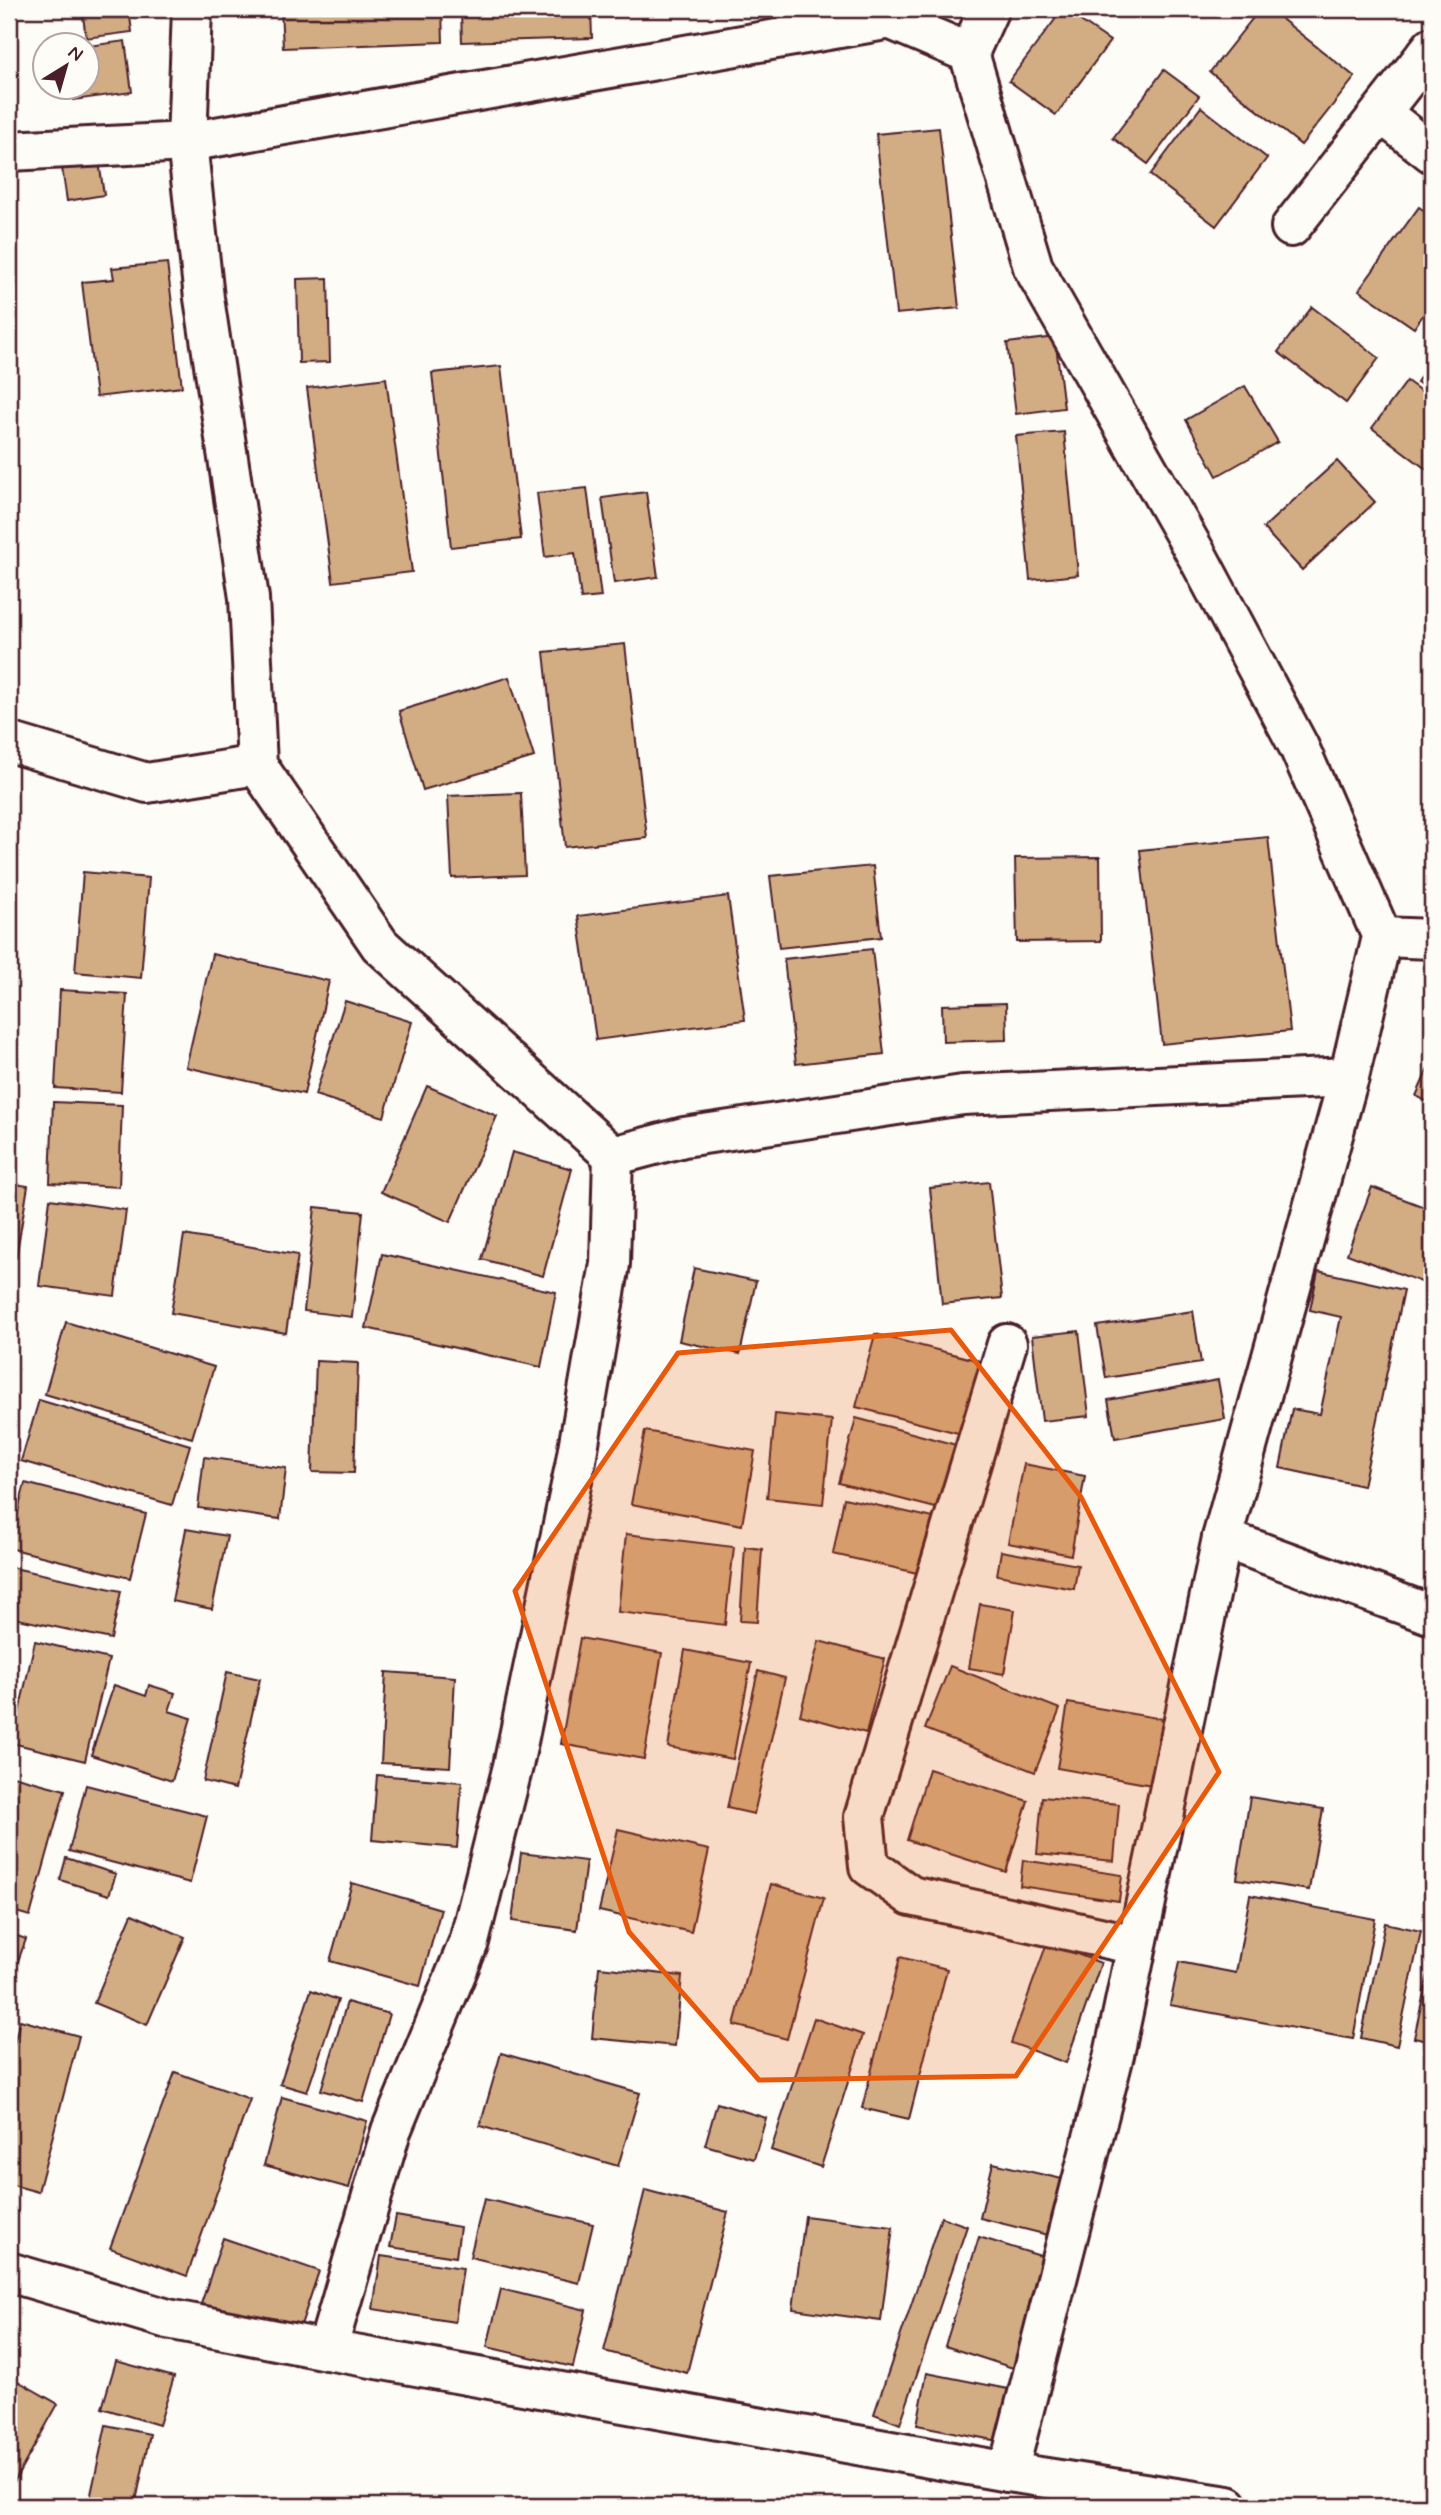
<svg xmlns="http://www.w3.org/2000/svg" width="1441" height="2515" font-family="Mynerve,sans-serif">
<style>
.building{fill:#d2ad84;stroke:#4a1f2b;stroke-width:2}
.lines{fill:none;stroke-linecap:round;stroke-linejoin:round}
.minor-casing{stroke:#4a1f2b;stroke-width:44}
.minor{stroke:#fdfcf7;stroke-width:38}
.marked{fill:#e8590c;fill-opacity:0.2;stroke:#e8590c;stroke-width:5;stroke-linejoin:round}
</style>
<rect width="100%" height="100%" fill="#fdfcf7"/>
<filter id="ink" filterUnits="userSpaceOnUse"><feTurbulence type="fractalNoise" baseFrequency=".0143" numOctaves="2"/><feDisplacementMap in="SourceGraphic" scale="14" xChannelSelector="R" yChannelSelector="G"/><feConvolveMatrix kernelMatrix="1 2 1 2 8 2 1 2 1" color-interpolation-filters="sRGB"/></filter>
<g filter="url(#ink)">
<!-- building -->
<g class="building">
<path d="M82,9H129L132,32L86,38Z"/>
<path d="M281,9H442L443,42L283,48Z"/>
<path d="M461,9H591L592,38L462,42Z"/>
<path d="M1063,9L1110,41L1056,115L1009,81Z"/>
<path d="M1260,9H1269L1355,77L1301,145L1210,72Z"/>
<path d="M125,41L132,92L74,100L72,88H88V46Z"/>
<path d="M1164,70L1199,96L1148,164L1113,138Z"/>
<path d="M1201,107L1267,158L1216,226L1150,175Z"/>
<path d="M939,128L959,308L896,314L876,134Z"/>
<path d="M98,155L104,195L67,201L61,161Z"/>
<path d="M1419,207L1432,216V302L1414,328L1359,290Z"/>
<path d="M167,263L182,387L96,397L82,282L114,279L112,268Z"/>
<path d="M328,278L330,362L299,363L297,279Z"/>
<path d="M1312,307L1379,358L1346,403L1278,352Z"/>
<path d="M1055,337L1064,408L1016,414L1007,343Z"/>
<path d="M1432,359V392L1417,382Z"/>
<path d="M501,366L521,539L451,547L432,373Z"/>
<path d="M386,378L412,572L333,582L307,388Z"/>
<path d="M1407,381L1432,399V469L1430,472L1372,428Z"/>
<path d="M1245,386L1278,442L1217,476L1186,420Z"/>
<path d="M1064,432L1078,575L1030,580L1016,436Z"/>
<path d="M1337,461L1375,502L1302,570L1263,528Z"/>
<path d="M587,488L601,597L581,599L575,553L545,557L537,493Z"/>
<path d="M646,492L658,577L614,583L602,498Z"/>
<path d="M625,644L647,838L565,847L544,652Z"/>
<path d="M509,677L534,757L423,790L399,711Z"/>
<path d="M521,793L525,875L452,878L448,796Z"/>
<path d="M1268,837L1290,1031L1162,1044L1140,850Z"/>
<path d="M1100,857L1101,941L1017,942L1015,858Z"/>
<path d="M873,866L881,937L779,948L770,876Z"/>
<path d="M83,872L149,878L141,978L75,972Z"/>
<path d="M728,896L745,1020L596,1040L578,916Z"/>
<path d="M872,949L884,1054L796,1064L784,959Z"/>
<path d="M212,954L329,981L304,1094L186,1067Z"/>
<path d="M60,990L127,994L121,1092L55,1088Z"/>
<path d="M345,1001L412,1022L384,1117L315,1095Z"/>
<path d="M1006,1003L1007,1040L943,1042L942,1005Z"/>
<path d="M1432,1060V1104L1416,1096Z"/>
<path d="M427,1086L497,1116L450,1222L381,1192Z"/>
<path d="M53,1102L122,1105L119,1187L50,1183Z"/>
<path d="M512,1152L572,1169L543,1276L482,1259Z"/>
<path d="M989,1182L1002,1298L942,1304L930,1188Z"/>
<path d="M9,1183L28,1186L16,1258L9,1256Z"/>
<path d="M1372,1187L1432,1210V1286L1347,1254Z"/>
<path d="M50,1199L126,1210L115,1296L39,1286Z"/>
<path d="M315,1207L363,1212L352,1317L304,1311Z"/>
<path d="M184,1235L298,1255L286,1333L171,1313Z"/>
<path d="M382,1254L556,1292L541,1367L366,1328Z"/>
<path d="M694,1268L756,1281L740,1354L679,1341Z"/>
<path d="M1318,1271L1404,1290L1363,1486L1280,1468L1292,1409L1320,1414L1341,1317L1310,1310Z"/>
<path d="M1193,1311L1201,1363L1106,1378L1097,1326Z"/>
<path d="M66,1322L214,1367L192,1438L45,1394Z"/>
<path d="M1079,1331L1089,1416L1042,1421L1032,1336Z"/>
<path d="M875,1334L980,1361L962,1434L856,1407Z"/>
<path d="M316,1361L358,1363L354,1473L312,1472Z"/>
<path d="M1218,1380L1225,1419L1115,1438L1108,1400Z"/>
<path d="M39,1400L190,1445L172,1505L21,1461Z"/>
<path d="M775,1414L832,1420L823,1504L767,1498Z"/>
<path d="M856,1418L960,1446L943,1510L839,1483Z"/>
<path d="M645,1431L755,1451L742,1525L631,1504Z"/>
<path d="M204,1457L286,1468L280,1519L198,1508Z"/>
<path d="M1024,1464L1085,1476L1071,1555L1008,1543Z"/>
<path d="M25,1483L146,1514L130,1578L9,1548Z"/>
<path d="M844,1498L938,1519L926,1575L833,1554Z"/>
<path d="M186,1529L227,1536L212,1609L172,1601Z"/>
<path d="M626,1534L734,1547L725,1625L618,1612Z"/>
<path d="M745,1547L762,1549L757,1622L740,1621Z"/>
<path d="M1001,1551L1078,1565L1074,1589L997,1575Z"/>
<path d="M9,1567L121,1591L111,1639L9,1617Z"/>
<path d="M980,1604L1015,1610L1004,1674L969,1668Z"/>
<path d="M580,1638L662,1653L644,1759L561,1744Z"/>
<path d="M35,1641L109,1659L85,1761L12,1743Z"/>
<path d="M819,1641L885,1659L866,1733L800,1715Z"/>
<path d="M685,1650L751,1663L733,1759L668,1747Z"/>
<path d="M950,1666L1060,1709L1035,1772L925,1729Z"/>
<path d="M758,1671L785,1678L754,1814L727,1808Z"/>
<path d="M227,1672L260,1679L235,1789L203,1781Z"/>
<path d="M386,1672L455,1677L450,1767L381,1763Z"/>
<path d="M114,1685L146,1696L149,1685L175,1693L169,1711L191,1718L172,1781L91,1755Z"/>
<path d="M1068,1703L1163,1719L1152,1785L1057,1768Z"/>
<path d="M929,1769L1028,1801L1006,1872L907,1840Z"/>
<path d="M9,1775L65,1790L30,1916L9,1910Z"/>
<path d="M377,1775L462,1782L457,1848L372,1840Z"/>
<path d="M86,1785L207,1816L190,1883L69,1851Z"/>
<path d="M1042,1797L1119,1804L1114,1861L1037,1854Z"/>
<path d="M1250,1797L1323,1809L1309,1890L1237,1879Z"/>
<path d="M618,1829L709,1850L691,1932L599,1911Z"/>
<path d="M521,1853L586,1861L577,1930L512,1921Z"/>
<path d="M66,1858L116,1874L109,1895L60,1880Z"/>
<path d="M1023,1860L1122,1875L1119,1901L1020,1886Z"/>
<path d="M352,1883L441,1909L420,1986L330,1961Z"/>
<path d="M771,1884L824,1898L787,2039L734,2025Z"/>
<path d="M1250,1895L1375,1919L1353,2039L1170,2005L1179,1962L1236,1973Z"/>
<path d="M132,1914L185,1937L147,2025L94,2003Z"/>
<path d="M1385,1923L1421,1931L1397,2046L1361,2038Z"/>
<path d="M9,1933L26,1939L10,1983L9,1982Z"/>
<path d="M1047,1943L1101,1963L1066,2063L1011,2043Z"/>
<path d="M1432,1955V2042L1414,2038Z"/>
<path d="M900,1957L947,1969L909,2119L862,2108Z"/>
<path d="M599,1967L682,1976L675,2046L592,2038Z"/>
<path d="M311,1990L338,2000L307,2092L280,2084Z"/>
<path d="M347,2002L389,2014L363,2102L321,2090Z"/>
<path d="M814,2018L863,2035L821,2167L771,2150Z"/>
<path d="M20,2020L79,2036L38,2192L9,2184V2063Z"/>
<path d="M501,2053L640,2093L618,2166L480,2126Z"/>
<path d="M175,2072L250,2099L187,2276L110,2248Z"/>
<path d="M282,2097L367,2121L349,2188L264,2165Z"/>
<path d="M717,2103L766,2118L754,2159L705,2145Z"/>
<path d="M993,2163L1062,2179L1048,2235L980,2218Z"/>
<path d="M645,2190L728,2212L687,2373L604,2351Z"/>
<path d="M484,2199L593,2224L579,2283L470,2257Z"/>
<path d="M396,2216L460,2227L456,2257L390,2247Z"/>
<path d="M805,2216L893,2227L881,2321L793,2309Z"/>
<path d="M941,2217L967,2226L900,2424L874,2414Z"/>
<path d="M979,2237L1047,2258L1013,2368L945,2346Z"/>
<path d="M223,2238L319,2271L296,2340L200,2307Z"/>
<path d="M381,2256L463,2268L455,2322L373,2309Z"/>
<path d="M501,2289L586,2310L573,2367L487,2347Z"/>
<path d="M116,2361L174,2377L159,2425L102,2408Z"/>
<path d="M927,2373L1013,2390L1003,2442L917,2425Z"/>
<path d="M9,2376L58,2404L9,2491Z"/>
<path d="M106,2425L150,2434L135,2506L90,2499Z"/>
</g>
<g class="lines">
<defs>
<g id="minor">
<path d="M192,9L187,142L204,298L249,598L257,765L380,945L613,1156L610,1264L575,1466L513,1766L469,1942L391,2131L327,2350"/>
<path d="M989,9L969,53L1033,267L1199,559L1299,747L1382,937L1349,1077L1222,1538L1114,2055L1008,2472"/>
<path d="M868,10L969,53"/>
<path d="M1381,113L1432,153"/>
<path d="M9,151L187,142L891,19"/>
<path d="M1291,227L1432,47"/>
<path d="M9,742L147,783L257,765"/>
<path d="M1382,937L1432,939"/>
<path d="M613,1156L684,1137L963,1095L1349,1077"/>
<path d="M1007,1344L864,1817L869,1866L911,1896L1136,1945"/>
<path d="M1222,1538L1432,1615"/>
<path d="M9,2272L168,2319L327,2350L1008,2472L1228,2506"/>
</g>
</defs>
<!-- minor casing -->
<use href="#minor" class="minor-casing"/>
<!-- minor -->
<use href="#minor" class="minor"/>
</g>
</g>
<!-- marked area -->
<path class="marked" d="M951,1330L1081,1497L1219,1772L1016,2076L759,2080L629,1932L515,1591L678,1353Z"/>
<!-- margin -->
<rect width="1441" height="2515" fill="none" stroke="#fdfcf7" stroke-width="35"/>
<rect x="18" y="18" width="1406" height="2480" fill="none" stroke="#4a1f2b" stroke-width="2.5" filter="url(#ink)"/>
<!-- north arrow -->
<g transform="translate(66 66) rotate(37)"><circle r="33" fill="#fdfcf7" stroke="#b5a4a5" stroke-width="2"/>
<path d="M0-5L12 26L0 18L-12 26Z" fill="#4a1f2b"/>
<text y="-10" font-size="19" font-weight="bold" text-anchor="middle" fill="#4a1f2b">N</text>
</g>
</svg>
